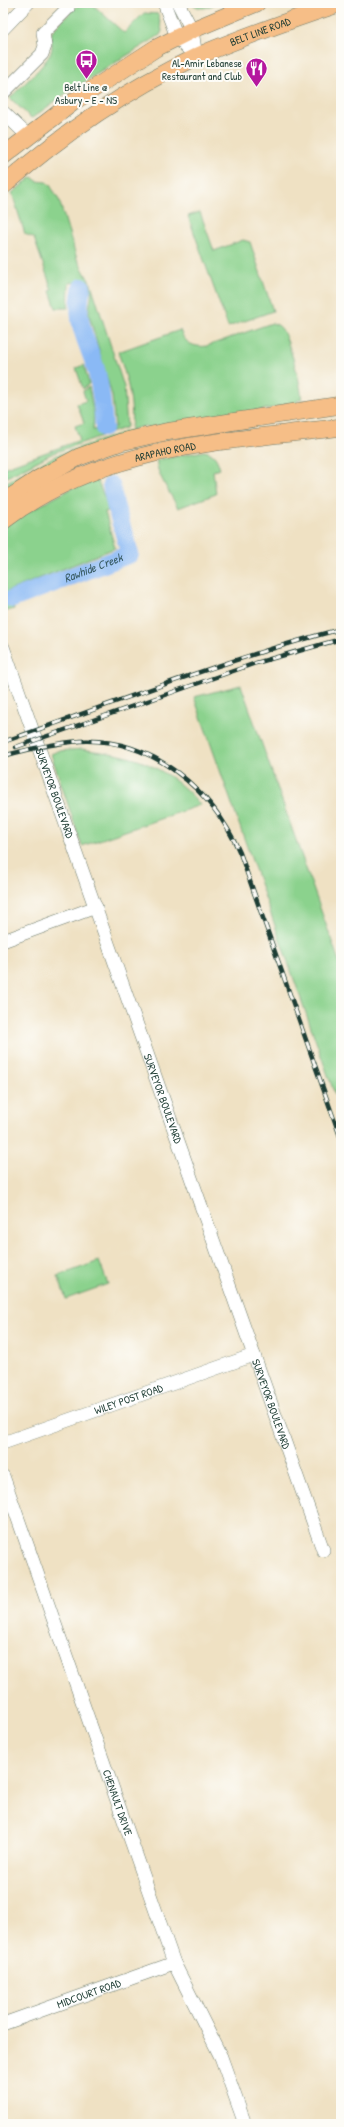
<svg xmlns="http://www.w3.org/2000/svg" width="344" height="2127" font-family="'Patrick Hand',sans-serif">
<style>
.grass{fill:#8bd28d;stroke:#558860}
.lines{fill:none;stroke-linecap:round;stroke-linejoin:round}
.river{stroke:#8ab9f5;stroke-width:18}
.minor-casing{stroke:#687666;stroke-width:14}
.major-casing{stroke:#687666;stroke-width:18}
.minor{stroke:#fff;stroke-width:13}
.major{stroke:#f6be87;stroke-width:17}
.rail-casing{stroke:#1f3d34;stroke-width:4.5}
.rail{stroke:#fdfcf7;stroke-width:3;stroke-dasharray:9;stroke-linecap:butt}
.labels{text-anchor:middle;stroke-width:4;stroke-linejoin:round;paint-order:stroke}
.street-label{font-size:11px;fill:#1f3d34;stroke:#fdfcf7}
.poi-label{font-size:11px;fill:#1f3d34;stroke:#fdfcf7;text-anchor:end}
.water-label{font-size:12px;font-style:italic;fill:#3a5c64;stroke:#fdfcf7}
</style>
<rect width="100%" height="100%" fill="#fdfcf7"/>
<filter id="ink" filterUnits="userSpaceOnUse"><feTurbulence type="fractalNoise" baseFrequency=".025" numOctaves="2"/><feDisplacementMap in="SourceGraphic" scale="8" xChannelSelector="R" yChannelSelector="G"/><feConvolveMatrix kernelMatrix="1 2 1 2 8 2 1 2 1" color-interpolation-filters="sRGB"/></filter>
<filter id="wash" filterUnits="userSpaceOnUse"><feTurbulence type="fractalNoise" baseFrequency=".012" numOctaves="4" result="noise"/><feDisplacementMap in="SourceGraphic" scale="16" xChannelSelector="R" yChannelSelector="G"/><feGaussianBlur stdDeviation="0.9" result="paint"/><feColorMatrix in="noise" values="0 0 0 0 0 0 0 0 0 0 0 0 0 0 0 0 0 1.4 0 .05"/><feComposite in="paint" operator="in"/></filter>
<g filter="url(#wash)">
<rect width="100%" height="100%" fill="#efe1c3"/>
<!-- grass -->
<g class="grass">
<path d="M80,3H91L124,33L144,13L158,14L162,31L160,35L68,92L32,118L30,117L10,98C23,84 43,69 51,52C54,45 49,37 53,30Z"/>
<path d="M191,3H217C207,8 201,11 191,3Z"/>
<path d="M32,177L37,181L46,182L50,185L59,200L77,259L91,284L124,387L127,427L53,453L3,479V468L80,440L75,426L84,423L77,404L86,401L83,391L89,387L94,415L93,430L115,427L112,396L89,315C88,304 94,297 90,286L79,282L69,283L68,308H56L50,291L52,290L34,238L25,234L12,193Z"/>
<path d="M200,212L214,251L243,240L250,242L273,311L228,327L188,216Z"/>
<path d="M272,323C275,324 279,325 281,328C287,334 304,392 301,400L299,399L296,403L297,404L148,429L146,426L133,429L132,432L3,492V484L55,456L131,430C134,402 127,378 118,352L180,330C184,343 194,348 207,346Z"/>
<path d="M84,365L89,384L83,389L76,368Z"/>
<path d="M204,451C215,453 217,459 220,469L213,471L216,494L178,508C173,498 154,470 157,460Z"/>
<path d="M95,476L105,498L108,511L105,512L115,548L8,591L14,609L3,612V528L11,521Z"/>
<path d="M241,685L341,967V1112L194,697Z"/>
<path d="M82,749C98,752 116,753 131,758C157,765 184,784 200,805L82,846L51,754L58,751Z"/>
<path d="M99,1261L108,1284L66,1299L58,1276Z"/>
</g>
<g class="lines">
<!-- river -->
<g class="river">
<path d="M82,287C73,324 88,340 97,373C101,391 103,410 104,428"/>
<path id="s1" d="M12,599L130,554L115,504L111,485"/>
</g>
</g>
</g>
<g filter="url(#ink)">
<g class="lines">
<defs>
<g id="minor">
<path d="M164,3L177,37L196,57"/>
<path d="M178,3L192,30L196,57"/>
<path d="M3,29L28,3"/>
<path d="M3,93L42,54L45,46L43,33L68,8L66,3"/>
<path d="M3,112L28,136"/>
<path id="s2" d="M3,647L323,1550"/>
<path d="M3,941L96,907"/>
<path id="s3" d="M3,1443L254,1355"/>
<path id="s4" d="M3,1476L174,1963L221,2057L245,2124"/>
<path id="s5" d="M3,2024L174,1963"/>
</g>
<g id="major">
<path d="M3,156L76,100L156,48L192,30L257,3"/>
<path id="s6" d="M3,186C61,135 126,90 196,57C243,36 292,20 341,3"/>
<path d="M3,502L38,479L79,457L121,442L165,432L341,405"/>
<path id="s7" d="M3,521C103,444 221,443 341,427"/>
</g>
</defs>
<!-- minor casing -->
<use href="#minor" class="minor-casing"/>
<!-- major casing -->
<use href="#major" class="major-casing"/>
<!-- minor -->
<use href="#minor" class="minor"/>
<!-- major -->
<use href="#major" class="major"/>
<defs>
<g id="rail">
<path d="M3,742C115,703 226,659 341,629"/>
<path d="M16,747L256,663L341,639"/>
<path d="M3,756C29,749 54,743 81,741C153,738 213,791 240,853L341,1139"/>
</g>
</defs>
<!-- rail casing -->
<use href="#rail" class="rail-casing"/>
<!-- rail -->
<use href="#rail" class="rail"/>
</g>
</g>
<!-- icons -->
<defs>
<symbol id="bus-pin" viewBox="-11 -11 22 30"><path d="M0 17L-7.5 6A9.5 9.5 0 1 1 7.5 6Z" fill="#b5179e" stroke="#fdfcf7"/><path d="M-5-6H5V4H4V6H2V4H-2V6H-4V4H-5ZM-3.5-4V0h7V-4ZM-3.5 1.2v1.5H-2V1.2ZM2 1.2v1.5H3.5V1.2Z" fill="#fff"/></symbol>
<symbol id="restaurant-pin" viewBox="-11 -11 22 30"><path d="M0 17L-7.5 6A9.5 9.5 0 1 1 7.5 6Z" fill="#b5179e" stroke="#fdfcf7"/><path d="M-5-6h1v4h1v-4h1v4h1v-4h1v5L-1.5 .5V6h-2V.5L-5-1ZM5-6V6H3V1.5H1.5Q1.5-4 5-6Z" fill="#fff"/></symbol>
</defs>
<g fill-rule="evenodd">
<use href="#bus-pin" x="74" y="48" width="25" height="34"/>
<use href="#restaurant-pin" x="244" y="56" width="25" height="34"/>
</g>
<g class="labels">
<!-- street labels -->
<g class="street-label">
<text dy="4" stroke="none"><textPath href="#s6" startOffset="302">BELT LINE ROAD</textPath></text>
<text dy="4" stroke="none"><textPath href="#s7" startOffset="178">ARAPAHO ROAD</textPath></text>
<text dy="4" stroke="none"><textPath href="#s2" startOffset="155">SURVEYOR BOULEVARD</textPath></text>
<text dy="4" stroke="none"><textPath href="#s2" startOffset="479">SURVEYOR BOULEVARD</textPath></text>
<text dy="4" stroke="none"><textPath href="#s3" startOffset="133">WILEY POST ROAD</textPath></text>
<text dy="4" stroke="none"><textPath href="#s2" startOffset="803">SURVEYOR BOULEVARD</textPath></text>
<text dy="4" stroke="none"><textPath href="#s4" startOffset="346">CHENAULT DRIVE</textPath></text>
<text dy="4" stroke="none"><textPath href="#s5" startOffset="91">MIDCOURT ROAD</textPath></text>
</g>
<!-- poi labels -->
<g class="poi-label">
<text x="242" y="67">Al-Amir Lebanese<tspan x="242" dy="13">Restaurant and Club</tspan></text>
<text x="86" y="91" text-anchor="middle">Belt Line @<tspan x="86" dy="13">Asbury - E - NS</tspan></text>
</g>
<!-- water labels -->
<g class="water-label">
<text dy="4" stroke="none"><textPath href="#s1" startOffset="87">Rawhide Creek</textPath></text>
</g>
</g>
<!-- margin -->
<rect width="344" height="2127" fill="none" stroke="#fdfcf7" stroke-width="16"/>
</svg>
